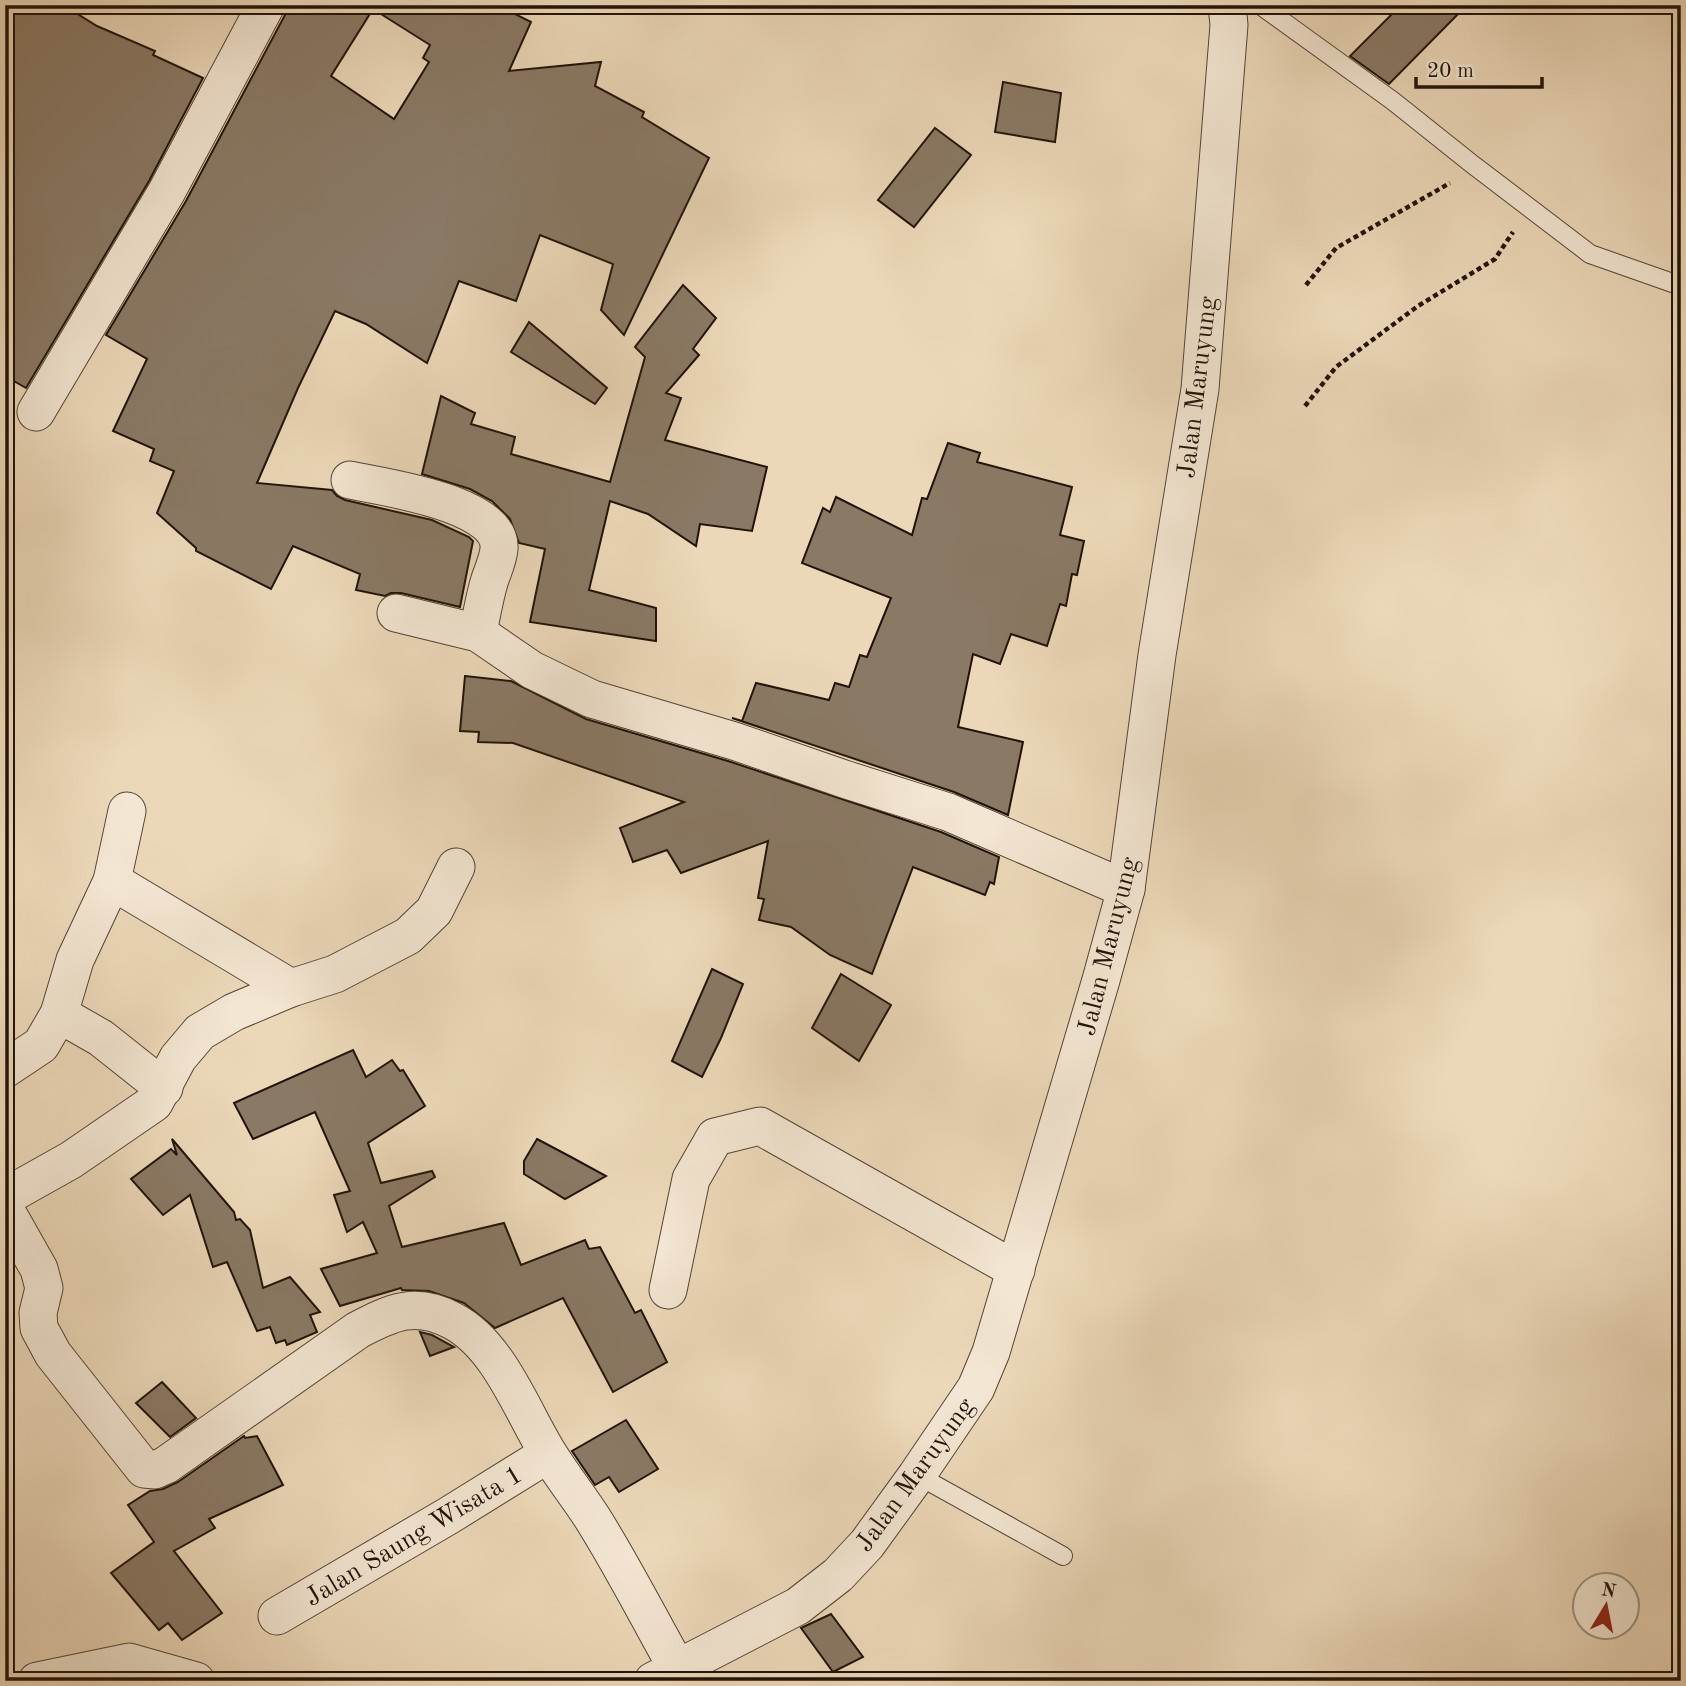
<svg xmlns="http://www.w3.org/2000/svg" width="1686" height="1686" font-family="'Old Standard TT',serif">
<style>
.building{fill:#8a7965;stroke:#201309;stroke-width:2;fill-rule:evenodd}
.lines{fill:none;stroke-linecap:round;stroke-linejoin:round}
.service-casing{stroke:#534435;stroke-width:20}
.minor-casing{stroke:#534435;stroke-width:39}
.path{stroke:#201309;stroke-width:4.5;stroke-dasharray:5 3.5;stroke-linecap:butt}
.service{stroke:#f3e6d2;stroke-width:18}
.minor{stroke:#f3e6d2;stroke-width:37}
.labels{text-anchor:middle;stroke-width:5;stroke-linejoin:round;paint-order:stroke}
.street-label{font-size:26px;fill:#201309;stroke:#f3e6d2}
</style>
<rect width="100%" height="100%" fill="#ecd8b9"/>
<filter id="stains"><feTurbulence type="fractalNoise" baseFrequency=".00286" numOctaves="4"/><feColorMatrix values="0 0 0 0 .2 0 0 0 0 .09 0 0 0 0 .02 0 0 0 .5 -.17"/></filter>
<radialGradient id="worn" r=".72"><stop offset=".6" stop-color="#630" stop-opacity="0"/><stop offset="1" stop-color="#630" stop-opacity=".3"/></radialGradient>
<!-- building -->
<g class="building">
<path d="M5,5H63L97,26L155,51L153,55L203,78L149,181L26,388L5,376Z"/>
<path d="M287,5H497L531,22L509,71L601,62L595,86L644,112L642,117L709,158L624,335L601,310L613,264L540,235L516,301L459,281L427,363L366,324L335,311L298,388L257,483L332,490L337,496L345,500L432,520L469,537L473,541L460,607L401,593H391L385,596L356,590L360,574L293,546L271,589L196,551V548L157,513L174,471L150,461L154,449L113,431L147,359L106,335L186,201L285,15ZM373,9L430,45L423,58L429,62L394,119L331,76Z"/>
<path d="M1401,5H1467L1389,84L1350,56Z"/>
<path d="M1003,82L1061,93L1055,142L995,132Z"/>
<path d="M935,128L971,155L914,227L878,200Z"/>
<path d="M683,285L716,318L693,349L699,355L666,393L681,398L665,440L767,467L752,531L700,524L696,546L648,514L610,501L589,590L656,608V641L530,622L545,549L519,543L510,519L492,501L470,489L422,474L441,396L475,413L471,424L515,437L511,454L610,482L645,357L635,347Z"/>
<path d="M529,322L607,388L595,404L511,352Z"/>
<path d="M948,443L980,453L977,462L1072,487L1060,535L1084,541L1077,575L1072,574L1066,606L1060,604L1047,646L1011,634L1000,664L973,654L958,727L1023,742L1008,815L954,792L732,718L742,721L756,683L829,700L835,683L849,687L860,655L867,657L891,598L802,563L823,508L830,512L836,497L912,535L922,498L927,499Z"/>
<path d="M465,676L511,681L586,719L728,761L941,832L999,857L994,884L990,882L985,895L913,867L872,974L830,955L791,927L759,920L764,899L758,898L768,841L681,873L667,850L633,862L620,828L684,802L513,743L478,742L479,732L460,731Z"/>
<path d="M712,969L743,984L721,1038L702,1077L672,1061Z"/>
<path d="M841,974L891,1005L859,1061L812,1028Z"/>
<path d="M353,1050L366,1077L392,1060L400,1071L403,1070L425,1106L368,1143L381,1183L432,1171L435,1177L389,1206L402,1247L504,1223L521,1265L585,1240L589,1249L600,1247L635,1313L641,1310L667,1362L613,1392L563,1298L495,1328L464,1303L429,1291L402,1290L401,1288L340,1306L321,1269L377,1253L363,1222L347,1232L334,1195L350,1191L315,1112L253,1139L234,1103Z"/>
<path d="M172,1139L234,1212L236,1220L240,1219L250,1230L263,1288L290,1277L320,1312L310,1315L317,1332L287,1345L285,1340L276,1343L270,1327L257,1331L227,1262L213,1267L190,1195L163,1215L131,1179L171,1149L177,1155Z"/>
<path d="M537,1139L571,1157L606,1176L565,1199L524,1174V1161Z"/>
<path d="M420,1332L432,1335L454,1347L430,1356Z"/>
<path d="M162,1382L196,1418L170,1437L136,1403Z"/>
<path d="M626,1420L658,1469L619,1492L609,1477L595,1485L572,1451Z"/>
<path d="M244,1436L245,1438L257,1436L283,1485L209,1519L215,1528L174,1551L222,1613L182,1640L168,1623L159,1630L111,1573L154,1542L128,1505L150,1491L163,1489L178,1482Z"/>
<path d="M831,1614L863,1657L833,1672L801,1628Z"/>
</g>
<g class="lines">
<defs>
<g id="service">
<path d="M1260,5L1393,101L1472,164L1590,254L1681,286"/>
<path d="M917,1475L1063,1556"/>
</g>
<g id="minor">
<path d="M36,412L167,191L266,5"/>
<path d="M350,480C382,487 503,503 499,549C498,561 491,574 488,586C484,601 481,617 478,633"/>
<path d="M396,613L478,633L532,670L592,699L734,741L844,779L948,812L1126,889"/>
<path d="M112,881L291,988"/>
<path d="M59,1014L101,1038L164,1088"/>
<path d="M5,1069L41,1045L59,1014L75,960L112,881L127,811"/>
<path d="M5,1197L71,1160L154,1103L178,1058L200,1032L234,1012L291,988L335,974L408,936L434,911L456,867"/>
<path d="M5,1209L39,1269L44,1288L38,1313L39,1328L53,1354L144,1469L155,1470L166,1465L358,1330C392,1312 416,1301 453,1321C499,1345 522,1411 548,1453C562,1476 579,1497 593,1519C623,1567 649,1618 677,1668"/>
<path d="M668,1290L691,1179L715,1137L760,1126L1016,1270"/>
<path d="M277,1616L448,1516L548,1454"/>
<path d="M37,1681L129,1662L196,1681"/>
<path d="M653,1681L798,1606L838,1575L867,1544L917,1475L976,1388L991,1352L1101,980L1126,889L1157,655L1200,389L1229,25L1227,5"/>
</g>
</defs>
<!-- service casing -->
<use href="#service" class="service-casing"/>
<!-- minor casing -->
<use href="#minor" class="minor-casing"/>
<!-- path -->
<g class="path">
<path d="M1306,285L1336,248L1450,183"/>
<path d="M1305,406L1336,367L1418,306L1495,259L1513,232"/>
</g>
<!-- service -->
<use href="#service" class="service"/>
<!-- minor -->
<use href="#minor" class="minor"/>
</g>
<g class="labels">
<!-- street labels -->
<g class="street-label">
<text transform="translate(1196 387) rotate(-83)" y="9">Jalan Maruyung</text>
<text transform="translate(1107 946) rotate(-76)" y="9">Jalan Maruyung</text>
<text transform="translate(914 1474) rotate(-54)" y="9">Jalan Maruyung</text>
<text transform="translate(413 1535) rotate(-31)" y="9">Jalan Saung Wisata 1</text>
</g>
</g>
<!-- margin -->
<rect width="1686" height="1686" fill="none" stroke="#ecd8b9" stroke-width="28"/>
<rect x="7" y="7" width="1672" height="1672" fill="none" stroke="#201309" stroke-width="3.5"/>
<rect x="14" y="14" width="1658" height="1658" fill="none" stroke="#201309" stroke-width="2"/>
<!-- north arrow -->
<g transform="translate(1606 1606) rotate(10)"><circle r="33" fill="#f3e6d2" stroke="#9f9282" stroke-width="2"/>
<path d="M0-5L12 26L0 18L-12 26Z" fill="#8f2418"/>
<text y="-10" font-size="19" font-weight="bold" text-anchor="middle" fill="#201309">N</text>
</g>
<!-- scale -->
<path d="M1416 77v10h126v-10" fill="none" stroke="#201309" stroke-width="3.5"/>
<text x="1427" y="77" font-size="21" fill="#201309" stroke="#f3e6d2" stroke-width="5" paint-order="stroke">20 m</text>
<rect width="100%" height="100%" filter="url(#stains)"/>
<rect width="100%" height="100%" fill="url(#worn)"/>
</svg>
